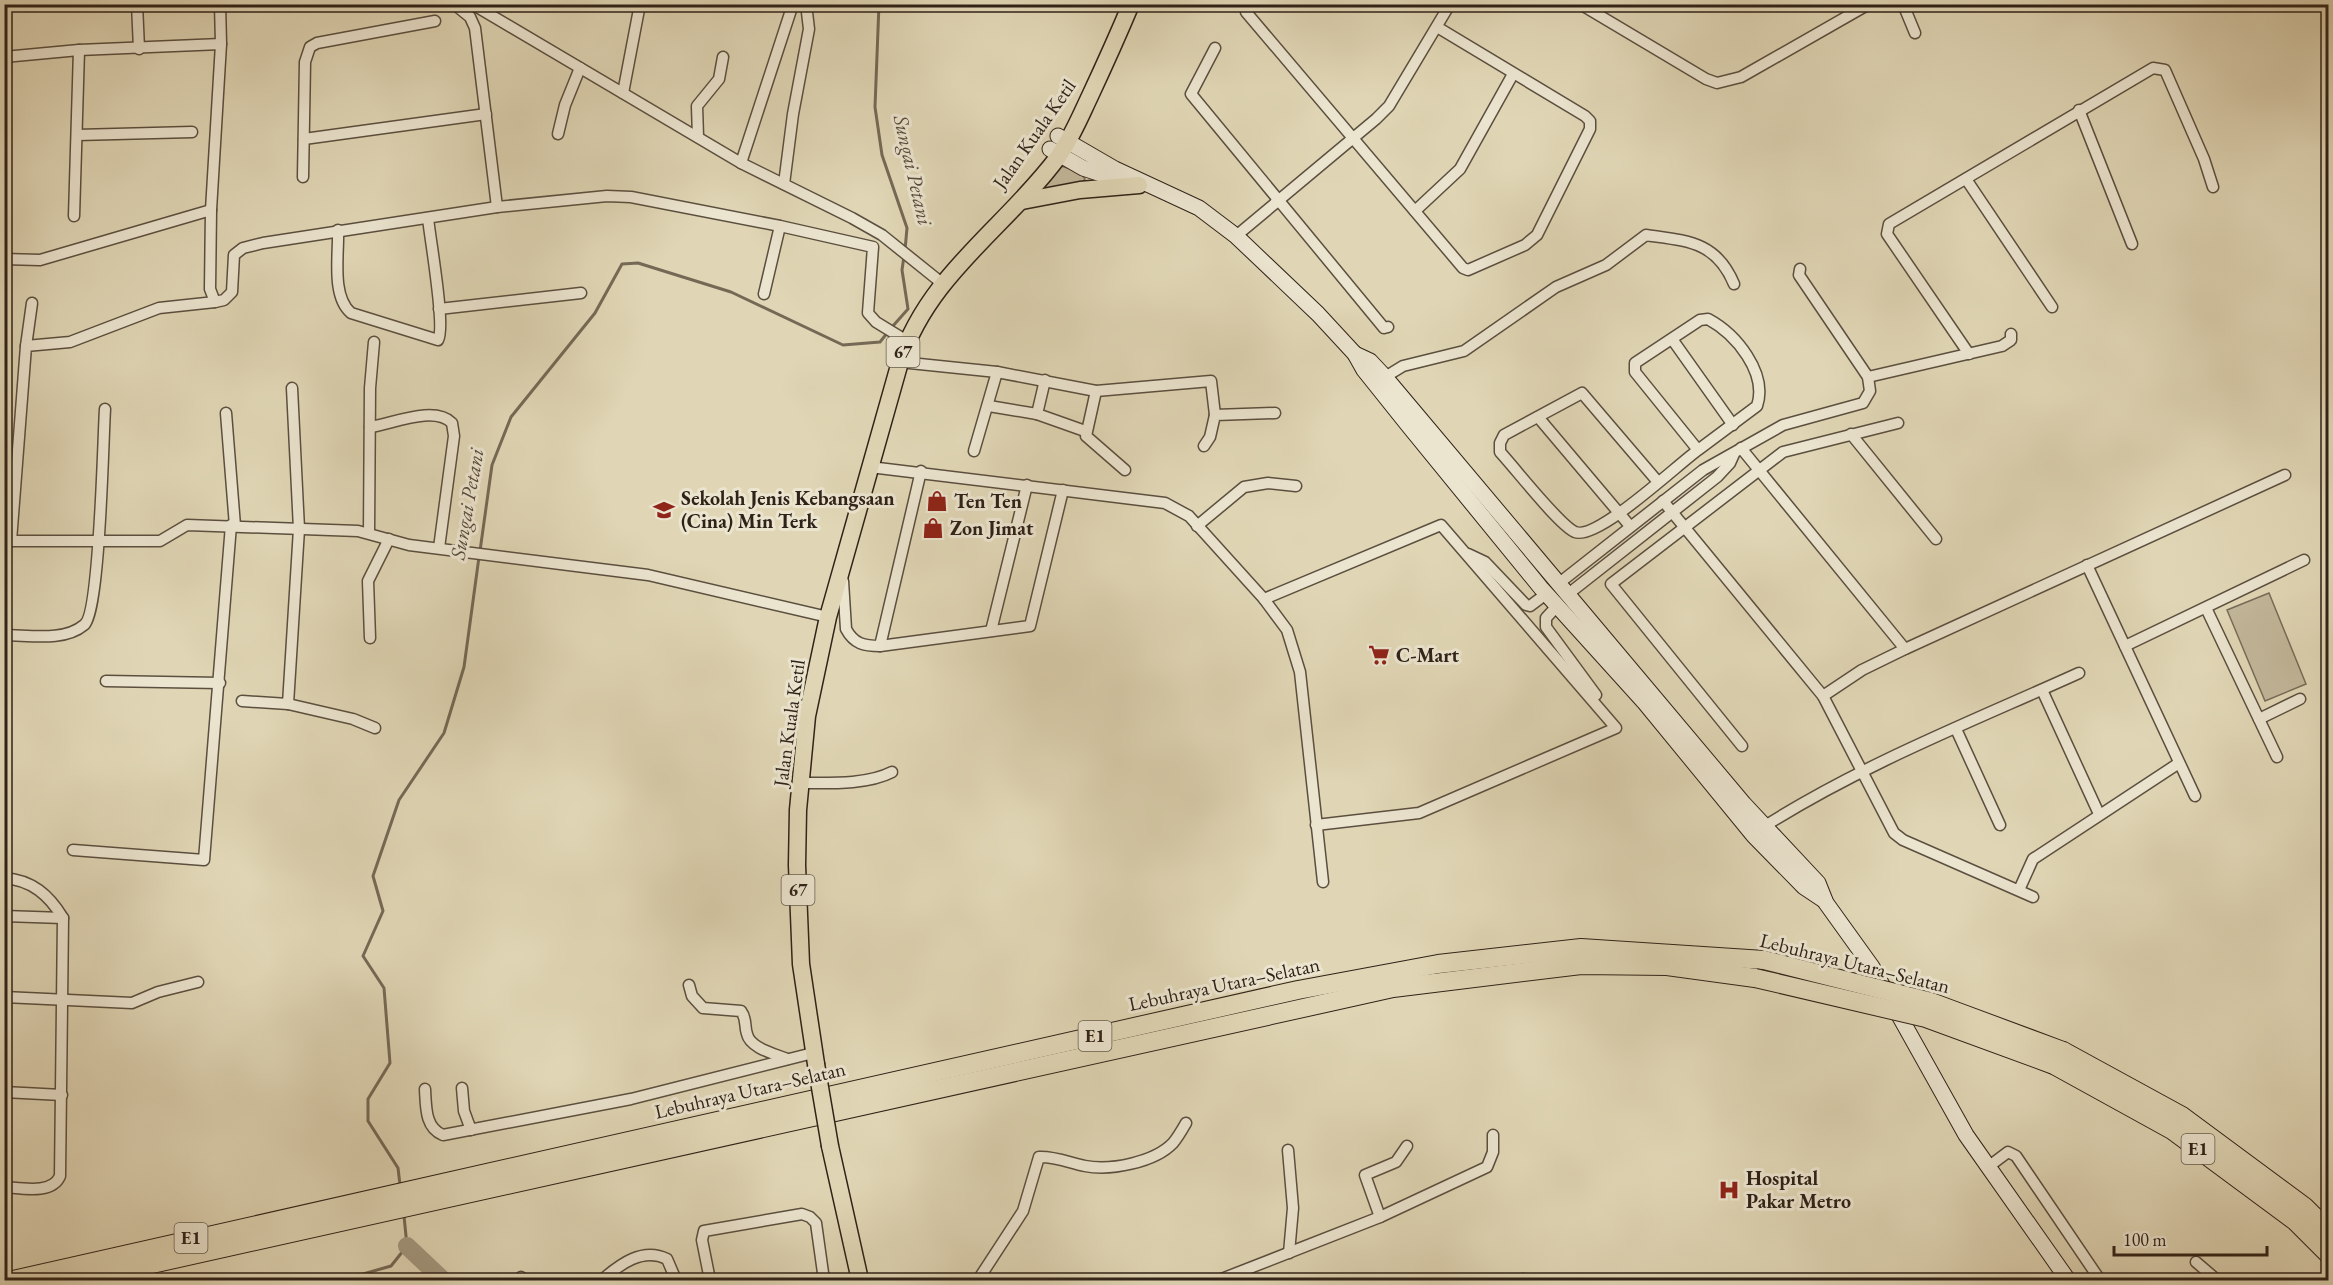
<svg xmlns="http://www.w3.org/2000/svg" width="2333" height="1285" font-family="'EB Garamond',serif">
<style>
.green{fill:#c2b79a;stroke:#786c59;stroke-width:1.5}
.lines{fill:none;stroke-linecap:round;stroke-linejoin:round}
.stream{stroke:#756956;stroke-width:3}
.river{stroke:#a49980;stroke-width:18}
.street-casing{stroke:#5b4f3f;stroke-width:13}
.secondary-casing{stroke:#2f2218;stroke-width:17}
.primary-casing{stroke:#2f2218;stroke-width:19}
.highway-casing{stroke:#2f2218;stroke-width:20}
.street{stroke:#ebe4cf;stroke-width:10}
.secondary{stroke:#ebe4cf;stroke-width:15}
.primary{stroke:#e0d6b5;stroke-width:16}
.highway{stroke:#e0d6b5;stroke-width:18}
.primary-bridge-casing{stroke:#2f2218;stroke-width:19;stroke-linecap:butt}
.highway-bridge-casing{stroke:#2f2218;stroke-width:20;stroke-linecap:butt}
.primary-bridge{stroke:#e0d6b5;stroke-width:16}
.highway-bridge{stroke:#e0d6b5;stroke-width:18}
.labels{text-anchor:middle;stroke-width:6;stroke-linejoin:round;paint-order:stroke}
.shield{fill:#ebe4cf;stroke:#675c4f;stroke-width:1.5}
.shield-label{font-size:18px;font-weight:bold;fill:#2f2218}
.street-label{font-size:20px;fill:#2f2218;stroke:#ebe4cf}
.poi-label{font-size:20px;font-weight:bold;fill:#2f2218;stroke:#ebe4cf;text-anchor:start}
.water-label{font-size:21px;font-style:italic;fill:#584c3c;stroke:#ebe4cf}
</style>
<rect width="100%" height="100%" fill="#e0d6b5"/>
<filter id="stains"><feTurbulence type="fractalNoise" baseFrequency=".00333" numOctaves="4"/><feColorMatrix values="0 0 0 0 .2 0 0 0 0 .09 0 0 0 0 .02 0 0 0 .5 -.17"/></filter>
<radialGradient id="worn" r=".72"><stop offset=".6" stop-color="#630" stop-opacity="0"/><stop offset="1" stop-color="#630" stop-opacity=".3"/></radialGradient>
<!-- green -->
<g class="green">
<path d="M1061,166L1080,172L1085,179L1080,185L1036,195Z"/>
<path d="M2269,593L2306,684L2265,701L2227,610Z"/>
</g>
<g class="lines">
<!-- stream -->
<g class="stream">
<path d="M879,4L875,107L882,155L907,228L905,250"/>
<path d="M892,327L908,309L902,270L904,256"/>
<path d="M480,551L492,465L511,417L595,313L622,264L638,263L731,292L843,345L880,342L888,332"/>
<path d="M400,1185L398,1168L368,1121V1099L390,1063L384,988L363,956L383,911L373,876L399,800L444,733L464,667L479,557"/>
<path d="M295,1280L363,1274L391,1266L407,1246L404,1216"/>
</g>
<!-- river -->
<path class="river" d="M407,1246L443,1280"/>
<defs>
<g id="street">
<path d="M137,4L139,49"/>
<path d="M454,4L470,17L475,28L497,207"/>
<path d="M472,4L741,163L852,218L882,235L943,284"/>
<path d="M1580,4L1706,79L1717,83L1741,77L1869,4"/>
<path d="M1903,4L1915,33"/>
<path d="M1246,12L1463,268L1468,270L1525,245L1537,235L1590,129V121L1585,116L1437,27"/>
<path d="M1215,48L1191,94L1384,328L1388,327"/>
<path d="M4,57L79,50L221,44"/>
<path d="M623,93L640,4"/>
<path d="M2079,110L2132,244"/>
<path d="M558,134L565,105L580,68"/>
<path d="M77,135L192,132"/>
<path d="M698,137L697,106L719,79L723,57"/>
<path d="M304,139L486,114"/>
<path d="M741,163L793,4"/>
<path d="M303,177L305,62L310,47L317,43L435,21"/>
<path d="M1966,179L2052,307"/>
<path d="M784,184L793,114L809,29L806,4"/>
<path d="M211,210L210,289L215,302"/>
<path d="M1415,211L1460,169L1513,74"/>
<path d="M74,216L79,50"/>
<path d="M338,230C339,254 331,296 351,313L438,340C446,327 430,239 428,218"/>
<path d="M1236,236L1376,119L1389,106L1450,4"/>
<path d="M4,259L40,260L211,210L221,44L220,4"/>
<path d="M764,294L780,226"/>
<path d="M439,309L581,293"/>
<path d="M1672,339L1733,425"/>
<path d="M26,346L32,303"/>
<path d="M1969,354L1887,234L1889,224L2153,68L2165,70L2204,159L2213,187"/>
<path d="M900,362L997,372L1096,391L1211,381L1215,415"/>
<path d="M1385,377L1403,366L1464,351L1556,287L1606,265L1646,235C1687,241 1716,241 1734,284"/>
<path d="M1868,377L2002,346L2011,340V334"/>
<path d="M1045,380L1037,414L1085,431"/>
<path d="M1096,391L1086,436L1125,470"/>
<path d="M989,406L1037,414"/>
<path d="M226,413L235,526"/>
<path d="M1538,417L1630,526"/>
<path d="M370,427C392,424 434,405 452,423L454,436L439,548"/>
<path d="M1851,434L1936,539"/>
<path d="M1204,446L1210,437L1215,415L1275,413"/>
<path d="M1741,448L1905,649"/>
<path d="M974,451L997,372"/>
<path d="M870,467L1165,503L1189,516L1264,599L1287,630L1300,672L1323,882"/>
<path d="M1658,482L1582,393L1504,435L1500,443V452C1515,468 1559,525 1575,532C1597,541 1677,465 1698,450L1635,372V363L1700,320L1708,319C1736,334 1768,373 1757,406L1698,450"/>
<path d="M1663,501L1823,696L1894,833L1903,840L2033,897"/>
<path d="M1197,526L1244,487L1268,483L1296,486"/>
<path d="M369,533L370,388L374,342"/>
<path d="M5,541H160L187,525L358,531L409,545L648,575L828,617"/>
<path d="M11,541L26,346L70,342L159,308L215,302L224,300L232,292L234,255L243,248L263,243L497,207L607,196L631,197L780,226L873,247L868,313L876,322L907,341"/>
<path d="M1468,554L1485,562L1526,605L1530,606L1546,594"/>
<path d="M2087,565L2195,796"/>
<path d="M843,581L846,629C854,644 864,646 880,646L1030,626L1063,490"/>
<path d="M1558,584L1703,470L1783,425L1863,403L1870,391L1868,377L1799,275L1800,269"/>
<path d="M1567,595L1717,477L1730,463L1734,454"/>
<path d="M1264,599L1441,525L1616,728L1419,813L1316,825"/>
<path d="M1557,606L1546,618V627L1596,695"/>
<path d="M2206,608L2277,757"/>
<path d="M991,631L1027,485"/>
<path d="M4,635C29,635 64,642 84,625C100,613 103,439 105,409"/>
<path d="M370,638L368,581L389,539"/>
<path d="M880,646L921,471"/>
<path d="M2125,646L2304,560"/>
<path d="M106,681L220,683"/>
<path d="M2042,690L2099,814"/>
<path d="M1823,696L1862,670L1905,649L2285,475"/>
<path d="M242,701L288,704L299,529L292,388"/>
<path d="M288,704L353,719L375,728"/>
<path d="M2259,719L2300,699"/>
<path d="M1956,729L2000,825"/>
<path d="M1742,746L1611,584L1783,452L1898,423"/>
<path d="M800,783C828,783 867,785 892,772"/>
<path d="M1765,826C1863,764 1973,721 2079,673"/>
<path d="M73,850L204,860L231,525"/>
<path d="M4,878C32,880 49,895 63,918L60,1176C52,1195 21,1188 4,1187"/>
<path d="M2019,890L2033,859L2179,763"/>
<path d="M4,916L63,918"/>
<path d="M689,985L692,996L703,1008L741,1011C747,1019 744,1025 747,1034C750,1048 775,1054 787,1059"/>
<path d="M4,997L132,1003L158,992L198,982"/>
<path d="M462,1088L464,1111L471,1130"/>
<path d="M425,1089C426,1107 425,1128 443,1135L631,1099L813,1053"/>
<path d="M4,1092L62,1095"/>
<path d="M1288,1150L1293,1208L1289,1253"/>
<path d="M1988,1167L2008,1152L2016,1156L2100,1280"/>
<path d="M1380,1217L1365,1175L1396,1162L1407,1146"/>
<path d="M2196,1262L2217,1280"/>
<path d="M521,1280V1277"/>
<path d="M602,1280C620,1264 643,1247 667,1259L676,1280"/>
<path d="M710,1280L702,1240L704,1231L802,1214L810,1217L816,1223L824,1280"/>
<path d="M978,1280L1023,1211L1039,1157C1054,1156 1070,1163 1085,1166C1111,1171 1155,1162 1173,1143C1178,1137 1182,1130 1186,1123"/>
<path d="M1219,1280L1380,1217L1487,1167L1493,1152V1135"/>
<path d="M1518,1280L1523,1279"/>
</g>
<g id="secondary">
<path d="M1058,136L1115,169L1199,208L1236,236L1318,314L1355,354L1364,370L1408,425L1541,588L1645,703L1754,836L1804,887L1825,901"/>
<path d="M1050,149L1083,168L1129,183"/>
<path d="M1355,354L1370,361L1385,377L1744,804L1818,883L1826,903L1872,967L1966,1135L2068,1280"/>
</g>
<g id="primary">
<path d="M1022,201L1080,190L1139,185"/>
<path d="M816,1064L801,964L797,865L798,810L807,716L828,617L900,362C928,275 1006,227 1058,157C1071,139 1080,117 1090,96C1104,66 1118,35 1131,4"/>
<path d="M830,1146L860,1280"/>
</g>
<g id="highway">
<path d="M2063,1051L2182,1116L2305,1207L2328,1230"/>
<path d="M2054,1065L2172,1130L2295,1221L2328,1254"/>
<path d="M13,1280L1298,990L1438,964L1581,948L1764,960"/>
<path d="M80,1280L1393,988L1581,965L1667,966L1755,978"/>
</g>
</defs>
<!-- street casing -->
<use href="#street" class="street-casing"/>
<!-- secondary casing -->
<use href="#secondary" class="secondary-casing"/>
<!-- primary casing -->
<use href="#primary" class="primary-casing"/>
<!-- highway casing -->
<use href="#highway" class="highway-casing"/>
<!-- street -->
<use href="#street" class="street"/>
<!-- secondary -->
<use href="#secondary" class="secondary"/>
<!-- primary -->
<use href="#primary" class="primary"/>
<!-- highway -->
<use href="#highway" class="highway"/>
<defs>
<path id="primary-bridge" d="M816,1064L830,1146"/>
<g id="highway-bridge">
<path d="M1764,960L1931,1002L2063,1051"/>
<path d="M1755,978L1926,1018L2054,1065"/>
</g>
</defs>
<!-- primary-bridge casing -->
<use href="#primary-bridge" class="primary-bridge-casing"/>
<!-- highway-bridge casing -->
<use href="#highway-bridge" class="highway-bridge-casing"/>
<!-- primary-bridge -->
<use href="#primary-bridge" class="primary-bridge"/>
<!-- highway-bridge -->
<use href="#highway-bridge" class="highway-bridge"/>
</g>
<!-- icons -->
<defs>
<symbol id="shop-bare" viewBox="-9 -9 18 18"><path d="M-5-2.5h2.3a2.7 3.5 0 0 1 5.4 0H5L5.5 6h-11ZM-1.5-2.5h3a1.5 2.3 0 0 0-3 0Z" fill="#8f2418" stroke="#ebe4cf" stroke-width="2.5" paint-order="stroke"/></symbol>
<symbol id="school-bare" viewBox="-9 -9 18 18"><path d="M0-5L7-2L0 1L-7-2ZM-4 1L0 2.5L4 1V4Q0 6-4 4Z" fill="#8f2418" stroke="#ebe4cf" stroke-width="2.5" paint-order="stroke"/></symbol>
<symbol id="supermarket-bare" viewBox="-9 -9 18 18"><path d="M-6-5.5h2.5l.6 2H6L4.5 2H-2.5L-4.4-4H-6ZM-1.5 3.2a1.3 1.3 0 1 0 .1 0ZM3 3.2a1.3 1.3 0 1 0 .1 0Z" fill="#8f2418" stroke="#ebe4cf" stroke-width="2.5" paint-order="stroke"/></symbol>
<symbol id="hospital-bare" viewBox="-9 -9 18 18"><path d="M-5-5h3v3.5h4V-5h3V5h-3V1.5h-4V5h-3Z" fill="#8f2418" stroke="#ebe4cf" stroke-width="2.5" paint-order="stroke"/></symbol>
</defs>
<g fill-rule="evenodd">
<use href="#shop-bare" x="922" y="486" width="30" height="30"/>
<use href="#school-bare" x="649" y="495" width="30" height="30"/>
<use href="#shop-bare" x="918" y="513" width="30" height="30"/>
<use href="#supermarket-bare" x="1364" y="640" width="30" height="30"/>
<use href="#hospital-bare" x="1714" y="1175" width="30" height="30"/>
</g>
<g class="labels">
<!-- shield labels -->
<g class="shield">
<rect x="886.5" y="337" width="33" height="30" rx="4.5"/>
<rect x="781.5" y="875" width="33" height="30" rx="4.5"/>
<rect x="1078.5" y="1021" width="33" height="30" rx="4.5"/>
<rect x="2181.5" y="1134" width="33" height="30" rx="4.5"/>
<rect x="174.5" y="1223" width="33" height="30" rx="4.5"/>
</g>
<g class="shield-label">
<text x="903" y="358">67</text>
<text x="798" y="896">67</text>
<text x="1095" y="1042">E1</text>
<text x="2198" y="1155">E1</text>
<text x="191" y="1244">E1</text>
</g>
<!-- street labels -->
<g class="street-label">
<text transform="translate(1034 134) rotate(-55)" y="7">Jalan Kuala Ketil</text>
<text transform="translate(789 723) rotate(-82)" y="7">Jalan Kuala Ketil</text>
<text transform="translate(1855 963) rotate(14)" y="7">Lebuhraya Utara–Selatan</text>
<text transform="translate(1224 984) rotate(-12)" y="7">Lebuhraya Utara–Selatan</text>
<text transform="translate(750 1090) rotate(-13)" y="7">Lebuhraya Utara–Selatan</text>
</g>
<!-- poi labels -->
<g class="poi-label">
<text x="681" y="505">Sekolah Jenis Kebangsaan<tspan x="681" dy="23">(Cina) Min Terk</tspan></text>
<text x="954" y="508">Ten Ten</text>
<text x="950" y="535">Zon Jimat</text>
<text x="1396" y="662">C-Mart</text>
<text x="1746" y="1185">Hospital<tspan x="1746" dy="23">Pakar Metro</tspan></text>
</g>
<!-- water labels -->
<g class="water-label">
<text transform="translate(913 170) rotate(77)" y="7">Sungai Petani</text>
<text transform="translate(467 504) rotate(-80)" y="7">Sungai Petani</text>
</g>
</g>
<!-- margin -->
<rect width="2333" height="1285" fill="none" stroke="#e0d6b5" stroke-width="24"/>
<rect x="6" y="6" width="2321" height="1273" fill="none" stroke="#2f2218" stroke-width="3"/>
<rect x="12" y="12" width="2309" height="1261" fill="none" stroke="#2f2218" stroke-width="1.5"/>
<!-- scale -->
<path d="M2114 1246v9h153v-9" fill="none" stroke="#2f2218" stroke-width="3"/>
<text x="2123" y="1246" font-size="18" fill="#2f2218" stroke="#ebe4cf" stroke-width="4.5" paint-order="stroke">100 m</text>
<rect width="100%" height="100%" filter="url(#stains)"/>
<rect width="100%" height="100%" fill="url(#worn)"/>
</svg>
